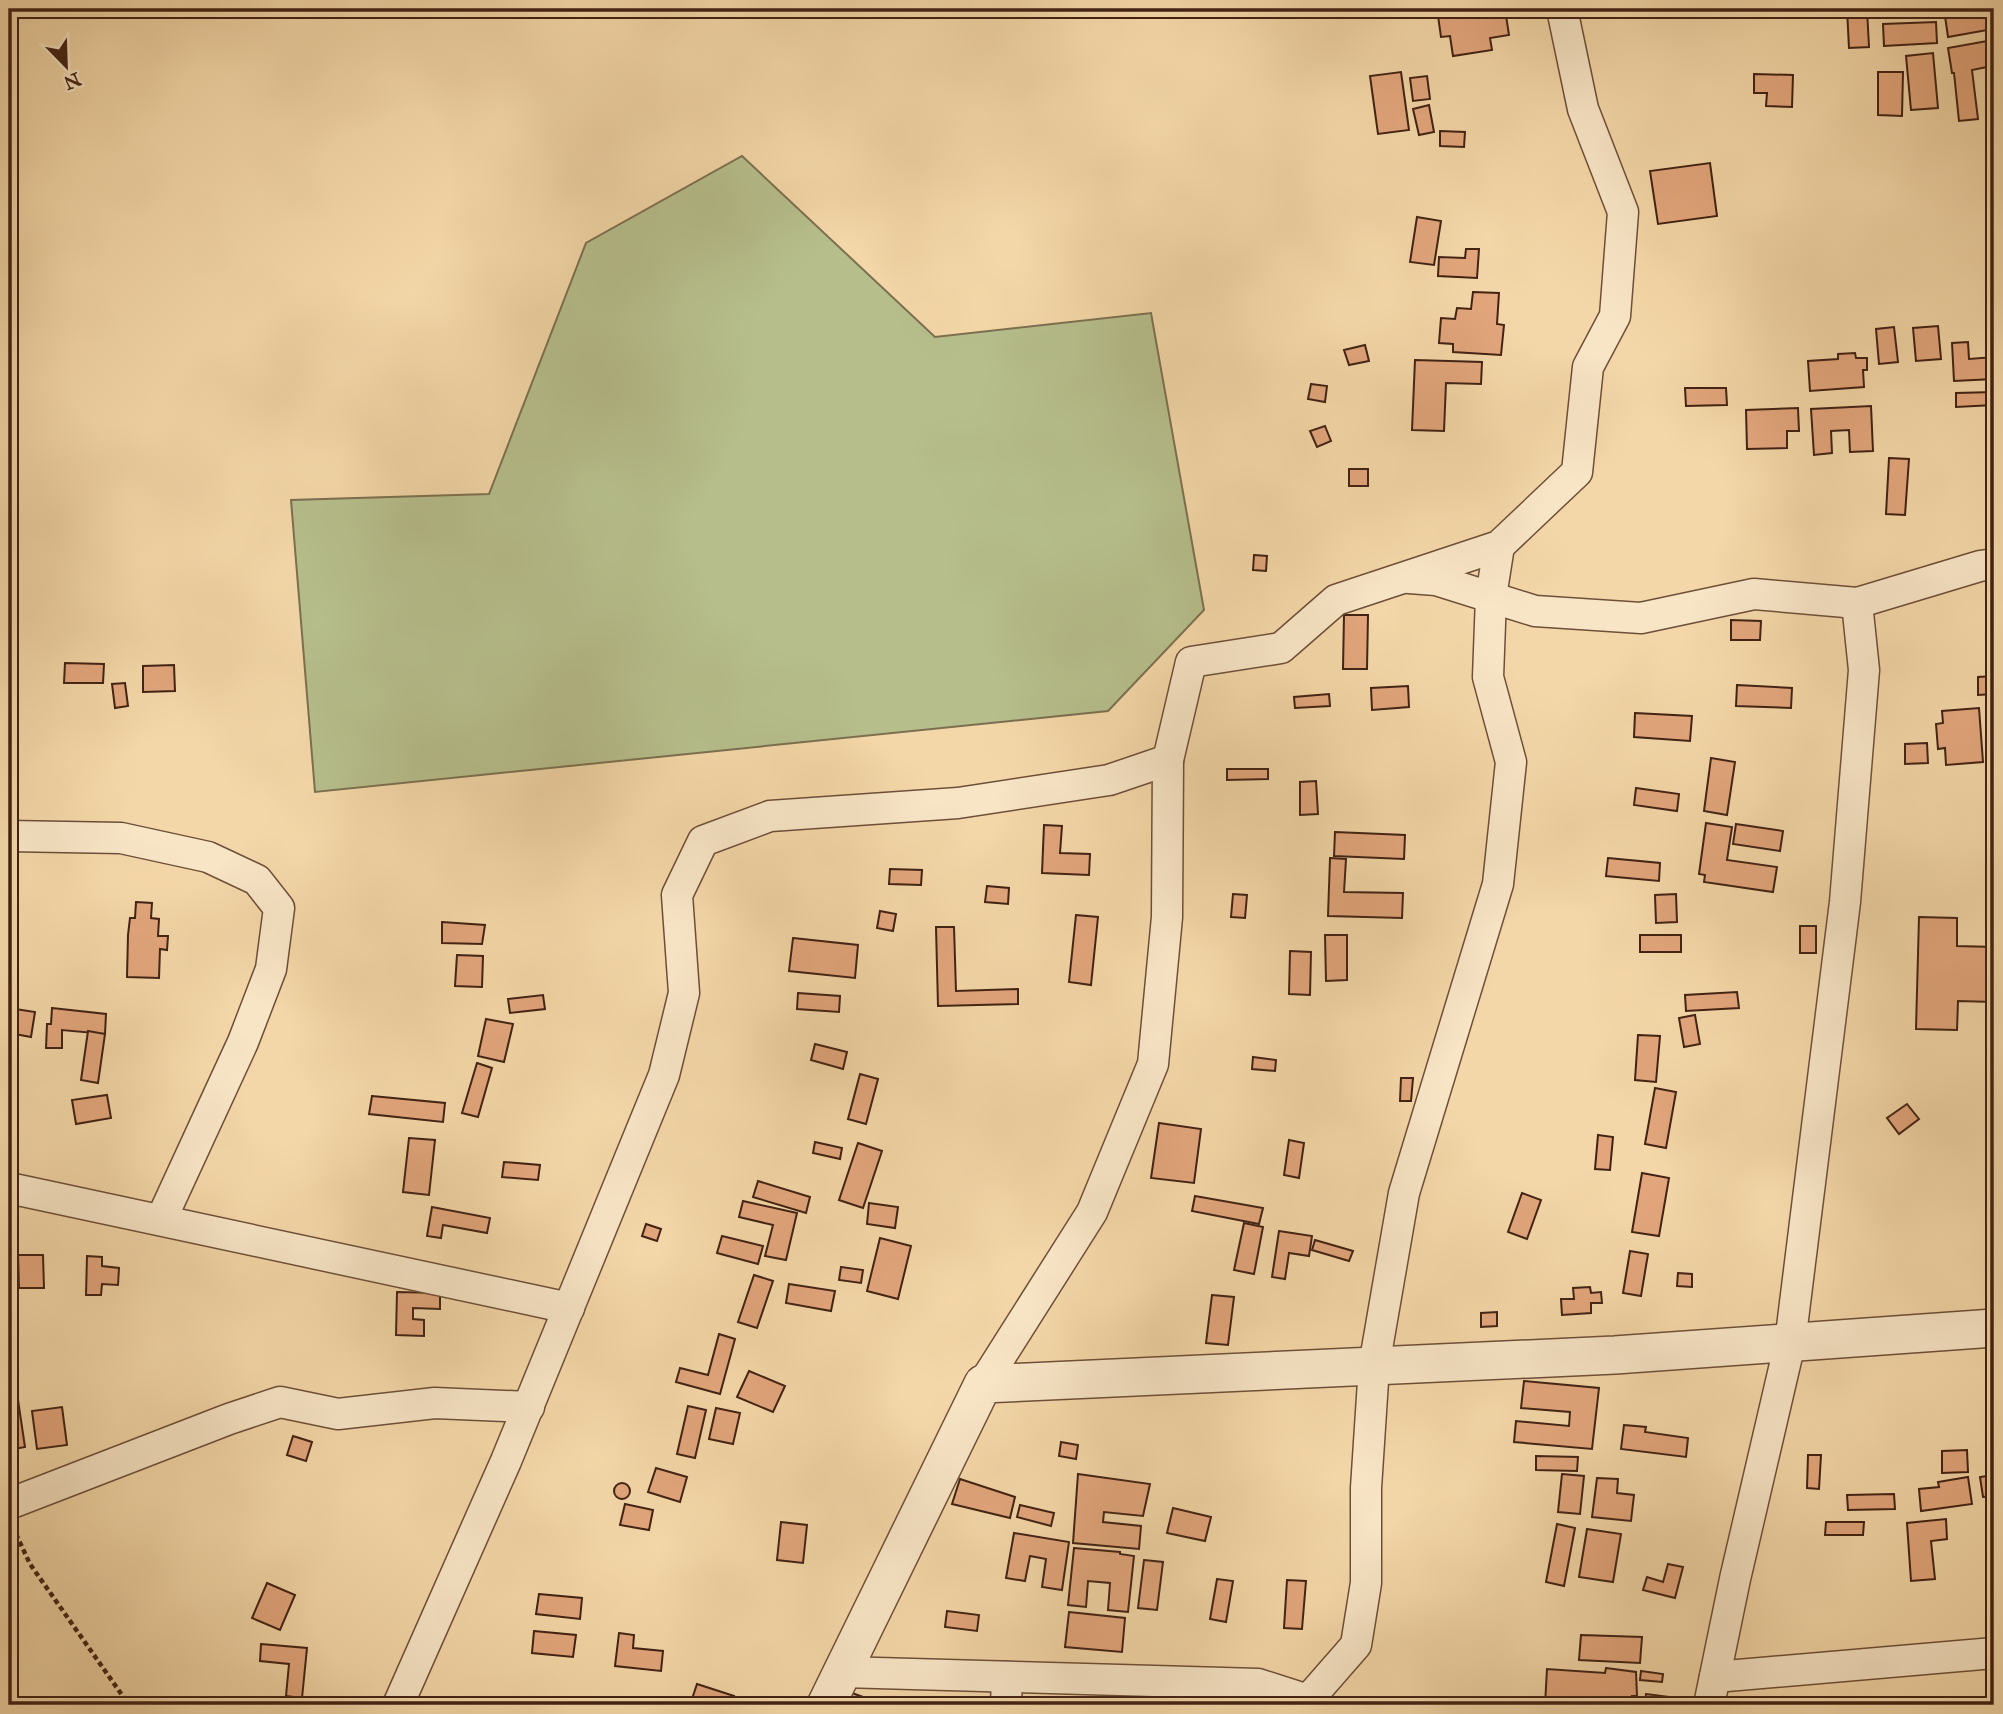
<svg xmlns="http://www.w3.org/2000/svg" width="2003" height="1714" font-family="'IM FELL Great Primer',serif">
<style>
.green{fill:#b6bf8c;stroke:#7c7050;stroke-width:2}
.building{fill:#e3a67c;stroke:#412214;stroke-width:2}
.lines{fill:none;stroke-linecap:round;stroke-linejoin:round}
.minor-casing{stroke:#6e4f39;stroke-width:33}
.tertiary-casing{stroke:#6e4f39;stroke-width:40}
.path{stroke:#412214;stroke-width:4.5;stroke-dasharray:5 3.5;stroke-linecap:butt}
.minor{stroke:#f8e5c6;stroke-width:30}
.tertiary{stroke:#f8e5c6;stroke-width:37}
</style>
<rect width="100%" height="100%" fill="#f4d7a8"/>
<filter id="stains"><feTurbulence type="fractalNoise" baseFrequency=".00286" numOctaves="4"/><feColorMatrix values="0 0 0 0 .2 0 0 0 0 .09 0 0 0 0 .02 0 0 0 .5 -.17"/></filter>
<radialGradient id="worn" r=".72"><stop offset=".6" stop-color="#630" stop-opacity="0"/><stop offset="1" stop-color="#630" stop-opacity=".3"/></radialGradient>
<!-- green -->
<path class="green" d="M742,156L935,337L1151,313L1204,610L1108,711L315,792L291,500L489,494L586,243Z"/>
<!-- building -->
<g class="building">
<path d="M1437,9H1505L1509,35L1490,38L1492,50L1453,56L1450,36L1441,37Z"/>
<path d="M1847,9H1867L1869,47L1849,48Z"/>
<path d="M1990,9L1993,29L1948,37L1945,16Z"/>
<path d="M1936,22L1937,43L1884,46L1883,24Z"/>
<path d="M1993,40L1994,96L1987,67L1972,70L1978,119L1959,121L1954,73H1952L1948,48Z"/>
<path d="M1933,53L1938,108L1911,110L1906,56Z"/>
<path d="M1401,72L1409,130L1378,134L1370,76Z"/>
<path d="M1878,72H1903L1902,116L1878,115Z"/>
<path d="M1754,74L1793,75L1792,107L1766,106L1767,93H1754Z"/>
<path d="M1427,76L1430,99L1413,101L1410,78Z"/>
<path d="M1429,105L1434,132L1419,135L1413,109Z"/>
<path d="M1440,131L1465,132L1464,147L1440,146Z"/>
<path d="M1710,163L1717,216L1658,224L1650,171Z"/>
<path d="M1417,217L1441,221L1434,265L1410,262Z"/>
<path d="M1466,249H1479L1477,278L1438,276L1439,257L1465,258Z"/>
<path d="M1473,292L1499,293L1497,324L1504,325L1501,355L1453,352V344L1439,343L1441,318L1455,319L1457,308L1471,309Z"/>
<path d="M1938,326L1941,359L1916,361L1913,328Z"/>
<path d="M1894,327L1898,362L1879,364L1876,329Z"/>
<path d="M1968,342L1969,359L1994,357V379L1954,381L1952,343Z"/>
<path d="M1365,345L1369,361L1349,365L1344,350Z"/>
<path d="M1855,353L1856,358H1867V370H1863L1864,387L1810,391L1808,361L1838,359V354Z"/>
<path d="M1415,360L1482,362L1481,384L1446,383L1444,431L1412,430Z"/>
<path d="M1311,384L1327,386L1325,402L1308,399Z"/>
<path d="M1685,388H1726L1727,405L1686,406Z"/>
<path d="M1994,392V405L1956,407V393Z"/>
<path d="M1871,406L1873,451L1850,452L1849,430L1831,431L1832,453L1814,455L1811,409Z"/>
<path d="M1798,408L1799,431H1787V448L1747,449L1746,410Z"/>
<path d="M1325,426L1331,441L1317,447L1310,431Z"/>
<path d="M1889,458L1909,459L1905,515L1886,514Z"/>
<rect x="1349" y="469" width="19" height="17"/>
<path d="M1254,555L1267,556L1266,571L1253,570Z"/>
<path d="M1344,615H1368L1367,669H1343Z"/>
<path d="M1731,620L1761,621L1760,640H1731Z"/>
<path d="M65,663L104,664L103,683H64Z"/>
<path d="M174,665L175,691L143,692V666Z"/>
<path d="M1994,676V694L1978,695V677Z"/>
<path d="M125,683L128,706L115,708L112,684Z"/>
<path d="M1737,685L1792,688L1791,708L1736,706Z"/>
<path d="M1408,686L1409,707L1372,710L1371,688Z"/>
<path d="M1329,694L1330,706L1295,708L1294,697Z"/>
<path d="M1992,707H1994L1993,761Z"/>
<path d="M1979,708L1983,762L1946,765L1945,748L1938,749L1936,724L1943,723L1942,711Z"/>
<path d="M1635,713L1692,716L1690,741L1634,737Z"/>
<path d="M1927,743L1928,763L1905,764V744Z"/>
<path d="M1711,758L1735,762L1727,815L1704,811Z"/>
<path d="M1227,769H1268V779L1227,780Z"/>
<path d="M1316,781L1318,814L1300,815V782Z"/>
<path d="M1636,788L1679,794L1677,811L1634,805Z"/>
<path d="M1706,823L1732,827L1727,860L1777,867L1773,892L1704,882L1705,875L1699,874Z"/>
<path d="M1736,824L1783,831L1780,851L1733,844Z"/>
<path d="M1044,825L1062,826L1060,853L1090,854L1089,875L1042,873Z"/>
<path d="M1335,832L1405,835L1404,859L1334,856Z"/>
<path d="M1330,858L1346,859L1344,892L1403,893L1402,918L1328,916Z"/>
<path d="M1608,858L1660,863L1659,881L1606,876Z"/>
<path d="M890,869L922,870L921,885L889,884Z"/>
<path d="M987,886L1009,888L1008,904L985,902Z"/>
<path d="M1233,894L1247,895L1245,918L1231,917Z"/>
<path d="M1676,894L1677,922L1656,923L1655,895Z"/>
<path d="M136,902L152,903L151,918L159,919L158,936H168L167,950L160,949L159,978L127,977L128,935L130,918H135Z"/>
<path d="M880,911L896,914L893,931L877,928Z"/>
<path d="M1076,915L1098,917L1091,985L1069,982Z"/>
<path d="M1919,917L1957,918V946L1994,947V1002L1958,1001L1957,1030L1916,1029Z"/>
<path d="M442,922L485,925L482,944L442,943Z"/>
<rect x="1800" y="926" width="16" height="27"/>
<path d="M936,927H954L956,991L1018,989V1004L938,1006Z"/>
<path d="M1325,935H1347V980L1326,981Z"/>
<rect x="1640" y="935" width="41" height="17"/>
<path d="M793,938L858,945L855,978L789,971Z"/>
<path d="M1290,951L1311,952L1310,995L1289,994Z"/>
<path d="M457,955L483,956L482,987L455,986Z"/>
<path d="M1737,992L1739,1008L1686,1011L1685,995Z"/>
<path d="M798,993L840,996L839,1012L797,1009Z"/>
<path d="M543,995L545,1009L510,1013L508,999Z"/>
<path d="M9,1008L35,1012L31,1037L9,1033Z"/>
<path d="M52,1008L106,1014L105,1034L62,1030V1048H46L47,1024H51Z"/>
<path d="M1695,1015L1700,1044L1684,1047L1679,1018Z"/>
<path d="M486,1019L513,1024L504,1062L478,1056Z"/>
<path d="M88,1031L105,1034L98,1083L81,1080Z"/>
<path d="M1638,1035L1660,1036L1656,1082L1635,1080Z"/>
<path d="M815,1044L847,1052L843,1069L811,1060Z"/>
<path d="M1253,1057L1276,1060L1275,1071L1252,1069Z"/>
<path d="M477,1063L492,1068L478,1117L462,1113Z"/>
<path d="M860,1074L878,1079L866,1124L848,1119Z"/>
<path d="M1401,1078H1413L1411,1101H1400Z"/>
<path d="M1655,1088L1676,1092L1666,1148L1645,1144Z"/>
<path d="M107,1095L111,1118L76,1124L72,1100Z"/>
<path d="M372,1096L445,1103L443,1122L369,1114Z"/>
<path d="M1907,1104L1919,1119L1899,1134L1887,1118Z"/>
<path d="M1159,1123L1201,1129L1194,1183L1151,1178Z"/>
<path d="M1598,1135L1613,1137L1610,1170L1595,1169Z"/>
<path d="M409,1138L435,1140L429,1195L403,1192Z"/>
<path d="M1289,1140L1304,1143L1299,1178L1284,1175Z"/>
<path d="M815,1142L842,1148L840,1159L813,1153Z"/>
<path d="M858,1143L882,1151L863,1208L839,1200Z"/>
<path d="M504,1162L540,1165L538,1180L502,1177Z"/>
<path d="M1642,1173L1669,1178L1659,1236L1632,1232Z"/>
<path d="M758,1181L810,1197L806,1213L753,1197Z"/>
<path d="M1522,1193L1541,1200L1527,1239L1508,1232Z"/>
<path d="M1195,1196L1263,1208L1259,1224L1192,1211Z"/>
<path d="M743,1201L797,1213L786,1260L765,1256L773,1225L739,1217Z"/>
<path d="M869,1203L898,1207L895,1228L867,1224Z"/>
<path d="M432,1207L490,1218L487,1233L443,1225L441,1238L427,1236Z"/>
<path d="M1244,1223L1263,1227L1254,1274L1234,1270Z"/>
<path d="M646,1224L661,1229L657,1241L642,1236Z"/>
<path d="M1279,1231L1312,1236L1309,1256L1289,1253L1285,1279L1272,1277Z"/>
<path d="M722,1236L763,1246L758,1264L717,1253Z"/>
<path d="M880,1238L911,1246L898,1299L867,1291Z"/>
<path d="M1315,1240L1353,1251L1349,1261L1312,1250Z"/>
<path d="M1630,1251L1648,1254L1641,1296L1623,1293Z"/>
<path d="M18,1255H43L44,1288H19Z"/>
<path d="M87,1256L102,1257V1266L119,1268L118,1285L102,1284L101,1295H86Z"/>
<path d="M841,1267L863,1270L861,1283L839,1280Z"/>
<path d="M1678,1273L1692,1274V1287L1677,1286Z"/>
<path d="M754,1275L773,1281L757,1328L738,1322Z"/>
<path d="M789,1284L835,1291L831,1311L786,1303Z"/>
<path d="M1590,1287L1591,1293L1601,1292L1602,1303H1591V1313L1562,1315L1561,1299H1574L1573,1288Z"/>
<path d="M397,1292L440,1293V1309L413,1308V1319L424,1320V1336L396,1335Z"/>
<path d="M1212,1295L1234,1297L1228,1345L1206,1343Z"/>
<path d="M1497,1312V1326L1481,1327V1313Z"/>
<path d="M719,1334L735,1339L720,1394L676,1382L680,1368L708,1375Z"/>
<path d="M749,1371L785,1386L773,1412L737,1397Z"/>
<path d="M1524,1381L1599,1388L1592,1449L1514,1442L1516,1421L1569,1426L1570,1412L1521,1408Z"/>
<path d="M18,1400L25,1447L9,1450V1402Z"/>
<path d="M688,1406L706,1410L695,1458L677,1454Z"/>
<path d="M62,1407L67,1445L37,1449L32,1411Z"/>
<path d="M716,1408L740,1413L733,1444L709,1439Z"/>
<path d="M1624,1425L1646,1427L1645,1432L1688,1438L1686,1457L1621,1449Z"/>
<path d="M293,1436L312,1442L306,1461L287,1455Z"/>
<path d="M1061,1442L1078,1445L1076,1459L1059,1456Z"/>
<path d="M1967,1450L1968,1472L1942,1473V1451Z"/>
<path d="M1808,1455H1821L1819,1489L1807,1488Z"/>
<path d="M1536,1456L1578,1457L1577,1471L1536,1470Z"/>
<path d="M656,1468L687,1477L680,1502L648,1492Z"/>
<path d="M1078,1474L1150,1484L1143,1516L1104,1512L1103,1522L1141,1526L1139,1549L1073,1543Z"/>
<path d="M1562,1474L1584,1476L1580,1514L1558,1512Z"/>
<path d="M1994,1475V1496L1983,1497L1980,1477Z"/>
<path d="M1968,1477L1972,1504L1921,1511L1919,1489L1939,1487L1938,1482Z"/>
<path d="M1597,1478L1618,1479L1617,1493L1634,1495L1631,1521L1592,1517Z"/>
<path d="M960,1479L1015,1497L1010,1518L952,1504Z"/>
<circle cx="622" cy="1491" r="8"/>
<path d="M1894,1494L1895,1509L1848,1510L1847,1495Z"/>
<path d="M625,1504L653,1510L649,1530L620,1525Z"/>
<path d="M1020,1505L1054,1513L1051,1526L1017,1517Z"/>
<path d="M1173,1508L1211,1517L1205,1541L1167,1533Z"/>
<path d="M1946,1519L1947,1539L1931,1541L1935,1579L1911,1581L1907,1523Z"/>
<path d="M781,1522L807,1525L803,1563L777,1560Z"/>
<path d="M1826,1522H1864L1863,1535H1825Z"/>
<path d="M1557,1524L1575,1528L1564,1586L1546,1582Z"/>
<path d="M1587,1529L1621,1534L1613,1582L1579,1577Z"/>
<path d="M1014,1533L1069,1542L1062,1590L1042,1587L1046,1559L1030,1556L1025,1581L1006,1578Z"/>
<path d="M1074,1548L1120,1552V1554L1134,1556L1128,1612L1108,1610L1110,1583L1088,1581L1086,1607L1068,1605Z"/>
<path d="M1144,1560L1163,1562L1157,1610L1138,1608Z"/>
<path d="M1668,1564L1683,1567L1675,1598L1643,1590L1647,1577L1663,1582Z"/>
<path d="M1217,1579L1233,1581L1226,1622L1210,1619Z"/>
<path d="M1287,1580L1306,1581L1302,1629L1284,1628Z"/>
<path d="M267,1583L295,1595L280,1630L252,1618Z"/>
<path d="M539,1594L582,1598L580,1619L536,1614Z"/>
<path d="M947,1611L979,1615L977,1631L945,1627Z"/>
<path d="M1069,1612L1125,1618L1122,1652L1065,1647Z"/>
<path d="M534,1631L576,1635L573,1657L532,1653Z"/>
<path d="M619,1633L634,1635L633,1648L663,1651L661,1671L615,1666Z"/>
<path d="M1581,1635L1642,1637L1640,1663L1579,1660Z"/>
<path d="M261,1644L307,1648L302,1698L286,1696L289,1664L260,1661Z"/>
<path d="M1606,1668L1636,1672L1637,1696H1632V1705H1545L1547,1669L1605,1673Z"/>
<path d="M1641,1671L1663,1674L1662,1682L1640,1680Z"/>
<path d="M697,1684L734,1696L731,1705H690Z"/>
<path d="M852,1693L885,1705H847Z"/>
<path d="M1646,1694L1670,1697L1669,1705H1645Z"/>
<path d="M895,1697L970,1702V1705H895Z"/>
<path d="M1141,1699L1157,1700L1156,1705H1140Z"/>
</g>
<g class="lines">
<defs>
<g id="minor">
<path d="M1409,578L1436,580L1535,611L1641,618L1754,594L1857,603L1980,566L1994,564"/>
<path d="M9,836L121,838L208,857L257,880L279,908L271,969L243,1042L161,1220"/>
<path d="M9,1188L569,1308"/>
<path d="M983,1384L1092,1212L1153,1064L1167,917L1168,760"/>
<path d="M9,1504L229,1419L280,1402L338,1414L435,1403L529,1407"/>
<path d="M842,1672L1258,1684L1308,1700L1309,1705"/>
<path d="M1715,1677L1994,1653"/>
<path d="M1308,1700L1356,1645L1366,1583V1488L1374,1366L1404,1193L1498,884L1511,762L1488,677L1491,597L1499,546"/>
<path d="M398,1705L506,1461L664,1075L684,993L677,895L703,841L770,816L958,803L1109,780L1168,760L1191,662L1281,648L1336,600L1499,546L1577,472L1588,367L1615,316L1623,212L1583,109L1562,9"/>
<path d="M1006,1705L1007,1677"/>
<path d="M1709,1705L1735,1579L1790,1343L1845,902L1864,670L1857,603"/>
</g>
<path id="tertiary" d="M826,1705L983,1384L1615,1355L1994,1328"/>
</defs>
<!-- minor casing -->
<use href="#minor" class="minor-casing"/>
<!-- tertiary casing -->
<use href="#tertiary" class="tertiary-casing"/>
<!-- path -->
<path class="path" d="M16,1534L30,1564L129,1705"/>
<!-- minor -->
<use href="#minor" class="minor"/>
<!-- tertiary -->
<use href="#tertiary" class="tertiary"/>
</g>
<!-- margin -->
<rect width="2003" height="1714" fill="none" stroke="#f4d7a8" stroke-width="35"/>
<rect x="10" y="10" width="1982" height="1693" fill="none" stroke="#412214" stroke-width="3.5"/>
<rect x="18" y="18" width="1968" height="1679" fill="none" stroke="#412214" stroke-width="2"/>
<!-- north arrow -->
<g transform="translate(66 66) rotate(157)" stroke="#f8e5c6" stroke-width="5" paint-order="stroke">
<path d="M0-5L12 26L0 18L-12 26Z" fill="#412214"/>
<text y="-10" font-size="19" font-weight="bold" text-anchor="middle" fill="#412214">N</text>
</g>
<rect width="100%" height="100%" filter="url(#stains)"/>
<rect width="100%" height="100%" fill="url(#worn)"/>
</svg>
